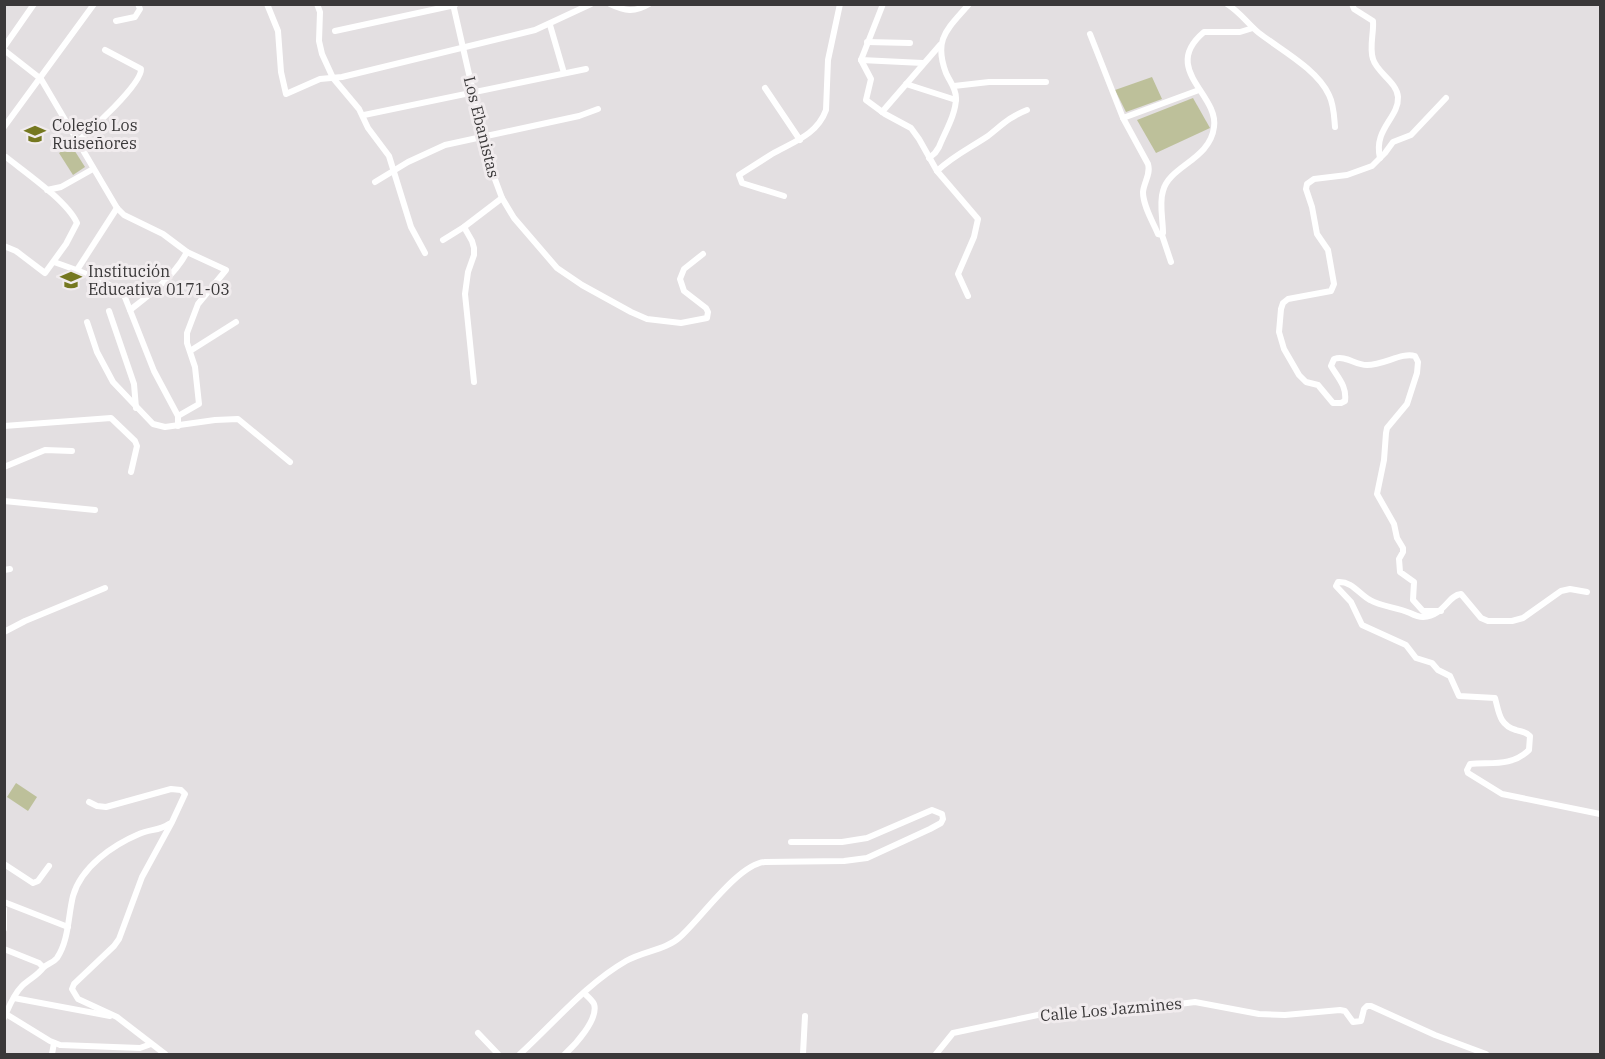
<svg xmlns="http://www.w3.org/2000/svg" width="1605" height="1059" font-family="'IBM Plex Serif',serif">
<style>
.green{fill:#bdc09a}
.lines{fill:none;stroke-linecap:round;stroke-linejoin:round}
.minor{stroke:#fff;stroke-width:6}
.labels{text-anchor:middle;stroke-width:6;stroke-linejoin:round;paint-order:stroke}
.poi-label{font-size:16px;fill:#3a3839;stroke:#f1ecee;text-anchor:start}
.street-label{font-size:16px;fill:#3a3839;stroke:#f1ecee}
</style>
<rect width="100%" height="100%" fill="#e3dfe1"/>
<!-- green -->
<g class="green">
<path d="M1152,77L1162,99L1126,112L1115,90Z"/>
<path d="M1193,98L1210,128L1156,153L1137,120Z"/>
<path d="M71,145L85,167L73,175L59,153Z"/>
<path d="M16,783L37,797L28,811L7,797Z"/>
</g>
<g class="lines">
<!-- minor -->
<g class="minor">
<path d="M267,4L278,31L281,72L286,94L320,79L342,77L535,30L591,4"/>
<path d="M317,4L320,12L319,41L322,54L333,78L359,109L368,128L389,156L411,227L425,253"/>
<path d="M453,4L490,166L502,198L514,218L557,268L582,285L631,312L647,319L681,323L707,318L708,312L706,308L684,291L680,279L684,269L703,254"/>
<path d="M610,4C625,11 634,13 649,4"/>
<path d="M883,4L861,60L871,79L866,100L885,114L911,128L919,139L937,171L978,219L974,237L958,274L968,296"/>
<path d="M1227,4C1240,12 1248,24 1259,33C1281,50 1317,69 1329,95C1334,105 1334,116 1335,127"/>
<path d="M1352,4L1354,9L1373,21C1374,33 1369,47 1373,59C1377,73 1397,82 1398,97C1399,118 1373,129 1380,158"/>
<path d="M116,21L135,17L140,9L138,4"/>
<path d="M550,25L564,73"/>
<path d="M335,31L455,5"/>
<path d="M1090,34L1123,118L1148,164C1151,174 1144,182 1143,192C1143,206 1153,222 1158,234L1162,235L1171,262"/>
<path d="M867,42L910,43"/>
<path d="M4,47L34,4"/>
<path d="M4,50L41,79L117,208L124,215L163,234L187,252L226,270L198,304L187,333V343L195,367L199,404L178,416"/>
<path d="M861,60L923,63"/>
<path d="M906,84L956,100"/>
<path d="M954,86L989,82H1046"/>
<path d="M765,88L800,140"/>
<path d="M882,112L940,45"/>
<path d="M364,115L586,69"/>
<path d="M1123,118L1199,90"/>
<path d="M4,127L94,4"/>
<path d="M77,142C90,131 142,84 141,69L105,50"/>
<path d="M929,158L935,153L939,147C945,132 956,114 956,98C956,88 950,82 946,73C933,38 948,29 969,4"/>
<path d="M937,171C953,156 970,148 988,136C1002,125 1009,117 1027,110"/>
<path d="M375,182L408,162L445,145L579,116L598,109"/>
<path d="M47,190L61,187L93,169"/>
<path d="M784,196L742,183L739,175C750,168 761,161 772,154C793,142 817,135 826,110L828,60L840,4"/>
<path d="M464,227L472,241L474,248V255L468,272L465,294L474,382"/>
<path d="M1162,235L1163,233C1163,220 1159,203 1163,191C1169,166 1210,160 1214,127C1219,94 1160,69 1204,32H1240L1253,28"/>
<path d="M443,240L464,227L502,198"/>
<path d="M4,246L16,251L45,273L66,244L77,223C67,201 26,173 6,157"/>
<path d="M54,262C76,270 105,279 124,295L154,371L178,416V426"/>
<path d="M77,270L117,208"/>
<path d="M130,310C151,294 175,275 187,252"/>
<path d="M109,311L134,384L136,408"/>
<path d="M87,322L97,352L113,382L153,424L165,427L215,420L238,419L290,462"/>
<path d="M190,351L236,322"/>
<path d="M4,426L111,418L135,441L137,446L131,472"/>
<path d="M4,467L45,450L72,451"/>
<path d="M4,501L95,510"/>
<path d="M4,570L10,569"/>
<path d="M1587,592L1570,589L1561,591L1523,618L1512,621H1488L1481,618L1461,594C1448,595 1444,616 1423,617C1418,617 1414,615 1410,613C1397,607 1382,607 1370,600C1359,594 1352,581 1338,582L1336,586L1351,602L1362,625L1406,645L1416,658L1432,663L1438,670L1450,676L1459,696L1495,698C1499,712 1499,725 1516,730C1522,732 1525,731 1530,736L1529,750C1511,767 1492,762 1470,764L1467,770L1468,773L1502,794L1600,814"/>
<path d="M1441,611H1423L1413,600L1414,582L1400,572L1399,559L1403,552V548L1397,538L1394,524L1377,494L1384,460L1386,433L1387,428L1407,404L1417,373L1418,362L1415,356C1402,352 1384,365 1367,365C1355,365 1346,355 1334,359L1331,366C1338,378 1347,386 1345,401L1341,403H1333L1318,385L1306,382L1299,375L1284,349L1279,332L1281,309L1283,303L1288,299L1331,291L1334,284L1328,250L1317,234L1312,207L1306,189L1307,184L1314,179L1347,175L1372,166L1385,153L1393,142L1411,135L1446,98"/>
<path d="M4,632L25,621L105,588"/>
<path d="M89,802L97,806L106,807L171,789L181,790L185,794L172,822L142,877L119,939L114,946L74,984L72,989L78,999L117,1017L165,1054"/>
<path d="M4,864L33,883L38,881L49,866"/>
<path d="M4,902L68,927"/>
<path d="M4,909V929"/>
<path d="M4,949L39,963L43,967"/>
<path d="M14,998L110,1016"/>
<path d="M6,1014L50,1041L60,1045L140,1048L151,1044"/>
<path d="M4,1018C9,1007 13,995 22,986C29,979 37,976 43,968C46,964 53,963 57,958C69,940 68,916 73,896C81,867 113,845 139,834C150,829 159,831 169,824"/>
<path d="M478,1033L498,1054"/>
<path d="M52,1054L54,1043"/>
<path d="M520,1054C554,1023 586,984 626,961C643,951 666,950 680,937C700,920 738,864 765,862L844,861L867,858L930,829L941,823L943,819L942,814L932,810L867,838L842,842H791"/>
<path d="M565,1054C575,1045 599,1019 594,1004C592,1000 587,996 584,993"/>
<path d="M803,1054L805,1016"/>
<path d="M936,1054L953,1033L1052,1012L1084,1014L1117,1012L1195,1002L1259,1014L1285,1015L1340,1010L1345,1011L1353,1022L1361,1021L1364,1009L1367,1006H1371L1435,1035L1486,1054"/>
</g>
</g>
<!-- icons -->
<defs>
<symbol id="school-bare" viewBox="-9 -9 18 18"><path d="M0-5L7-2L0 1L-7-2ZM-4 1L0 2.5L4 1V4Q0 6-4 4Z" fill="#757820" stroke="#f1ecee" stroke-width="2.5" paint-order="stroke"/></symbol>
</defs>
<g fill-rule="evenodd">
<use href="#school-bare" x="20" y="119" width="30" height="30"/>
<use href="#school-bare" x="56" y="265" width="30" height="30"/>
</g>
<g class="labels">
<!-- poi labels -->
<g class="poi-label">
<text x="52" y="131">Colegio Los<tspan x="52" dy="18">Ruiseñores</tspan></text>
<text x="88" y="277">Institución<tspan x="88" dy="18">Educativa 0171-03</tspan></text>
</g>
<!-- street labels -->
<g class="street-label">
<text transform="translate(482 127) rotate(76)" y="6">Los Ebanistas</text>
<text transform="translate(1111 1009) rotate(-5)" y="6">Calle Los Jazmines</text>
</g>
</g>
<!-- border -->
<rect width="1605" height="1059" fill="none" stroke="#3a3839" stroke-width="12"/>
</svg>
